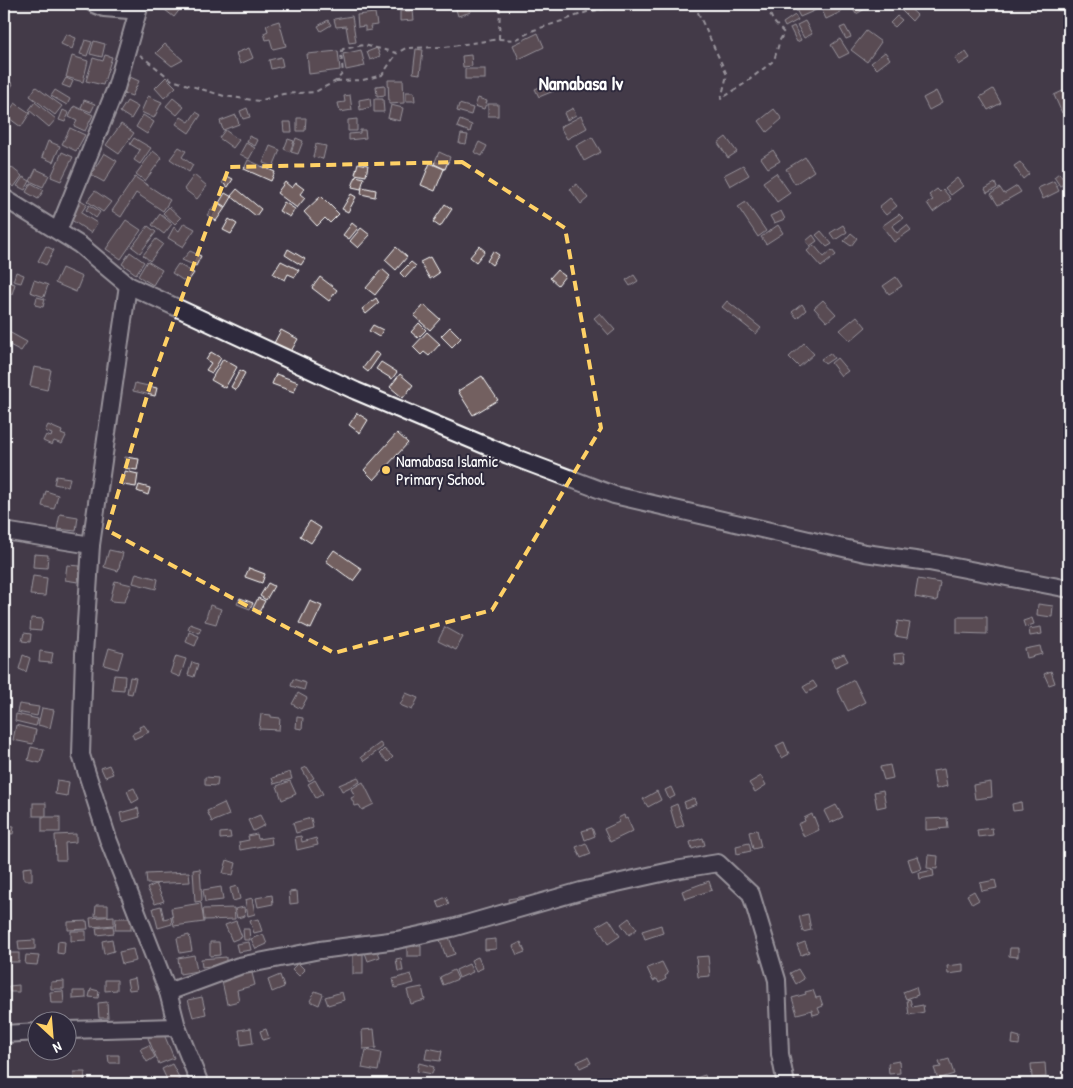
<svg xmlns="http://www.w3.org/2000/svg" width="1073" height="1088" font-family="'Patrick Hand',sans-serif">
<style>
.building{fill:#736060;stroke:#fff}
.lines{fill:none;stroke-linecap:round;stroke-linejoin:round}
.minor-casing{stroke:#fff;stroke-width:20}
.path{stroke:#fff;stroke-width:2;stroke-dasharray:5 4;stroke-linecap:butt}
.minor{stroke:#2f2a3d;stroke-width:16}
.marked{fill:none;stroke:#ffd166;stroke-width:4;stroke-dasharray:10 6;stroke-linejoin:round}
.poi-dot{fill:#ffd166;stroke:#2f2a3d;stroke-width:2}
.labels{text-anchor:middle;stroke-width:4;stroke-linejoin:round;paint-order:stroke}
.poi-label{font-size:16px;fill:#fff;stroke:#2f2a3d;text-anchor:start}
.quarter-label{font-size:19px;font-weight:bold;fill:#fff;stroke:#2f2a3d}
</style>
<rect width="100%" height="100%" fill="#433a48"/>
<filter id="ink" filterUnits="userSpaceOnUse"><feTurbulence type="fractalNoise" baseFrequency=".02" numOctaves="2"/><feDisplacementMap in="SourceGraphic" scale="10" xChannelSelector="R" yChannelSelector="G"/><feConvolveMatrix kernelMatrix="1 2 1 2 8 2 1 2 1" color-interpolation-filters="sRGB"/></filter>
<g filter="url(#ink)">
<!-- building -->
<g class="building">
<path d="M170,4H176L181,8L174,17L165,10Z"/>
<path d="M461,4H468L471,12L458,16L455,6Z"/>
<path d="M793,4H813L816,10L800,17Z"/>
<path d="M837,4L841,12L826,19L822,10Z"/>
<path d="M852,4H864L867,8L856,14L850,5Z"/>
<path d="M897,4H905L917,15L912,21L896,5Z"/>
<path d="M400,11H413L414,20L400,21Z"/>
<path d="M375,13L377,25L370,26L371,30L365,31V26L358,27L357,15Z"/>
<path d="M795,15L798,20L785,27L783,23Z"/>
<path d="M352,16L356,42L349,43L346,26L336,27L334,19Z"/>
<path d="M897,16L902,20L895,27L890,23Z"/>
<path d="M328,20L331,25L321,31L318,26Z"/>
<path d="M279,21L286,46L273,49L270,39L266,40L264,33L268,31L266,25Z"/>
<path d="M805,21L812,34L804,38L797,25Z"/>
<path d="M794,26L801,40L797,42L790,28Z"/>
<path d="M845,26L851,37L846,39L840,28Z"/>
<path d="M866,31L881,42L867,62L851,50Z"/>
<path d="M538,33L544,47L519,59L513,45Z"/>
<path d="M66,34L76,38L72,49L61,44Z"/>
<path d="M840,39L849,53L839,58L831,45Z"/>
<path d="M85,40L92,42L87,56L80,54Z"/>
<path d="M94,41L105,44L102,57L90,54Z"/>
<path d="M165,44L183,60L172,66L156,53Z"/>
<path d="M249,48L253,58L240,64L236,53Z"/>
<path d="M377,48L380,56L370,60L367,52Z"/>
<path d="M416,49L423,50L420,74L413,73Z"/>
<path d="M361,50L365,66L346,70L343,54Z"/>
<path d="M338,51L340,70L309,74L307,54Z"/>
<path d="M885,52L890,59L877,69L871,63Z"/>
<path d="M966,52L970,58L959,65L955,58Z"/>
<path d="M105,55L112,57L103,85L86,81L93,58L103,61Z"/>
<path d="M471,55L472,66L463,67L462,56Z"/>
<path d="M72,56L88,61L83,82L66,77Z"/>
<path d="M281,57L283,66L271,69L269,60Z"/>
<rect x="465" y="69" width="20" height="10"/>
<path d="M130,77L139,81L132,96L123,93Z"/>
<path d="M166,77L176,87L164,98L155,88Z"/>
<path d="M4,78L13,84L8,92L4,89Z"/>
<path d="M66,78L73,81L70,88L62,85Z"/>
<path d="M388,80H403L404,103L389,104Z"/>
<path d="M552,82L556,90L539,97L535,89Z"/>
<path d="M385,85V95L377,96L376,86Z"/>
<path d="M36,87L62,106L55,115L30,96Z"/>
<path d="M993,89L1001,103L988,110L980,97Z"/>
<path d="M1067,89L1069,93V110L1062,113L1054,95Z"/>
<path d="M55,90L70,99L67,105L51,96Z"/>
<path d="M936,91L942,103L929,110L923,98Z"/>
<path d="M406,92H414L415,101H406Z"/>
<path d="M350,95L352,110L340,112L338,103L345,102L344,96Z"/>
<path d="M148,96L162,102L154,118L141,112Z"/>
<path d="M173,98L184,107L177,115L166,106Z"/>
<path d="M370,98L371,107L360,110L359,100Z"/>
<path d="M478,98L487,101L484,109L475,106Z"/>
<path d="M374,99H383L384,112H374Z"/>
<path d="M84,100L95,104L91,112L81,108Z"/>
<path d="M127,101L138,107L131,119L120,112Z"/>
<path d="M35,102L56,119L49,127L29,110Z"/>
<path d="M15,103L30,113L21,127L6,116Z"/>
<path d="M459,104L473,108L471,115L457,111Z"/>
<rect x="488" y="104" width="10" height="12"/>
<path d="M391,105L403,108L400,121L388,118Z"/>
<path d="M74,106L93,115L85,131L74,126L77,121L69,117Z"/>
<path d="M247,108L250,117L243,119L240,111Z"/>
<path d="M573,108L576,115L567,120L564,113Z"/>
<path d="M774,109L782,119L767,132L759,121Z"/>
<path d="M63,110L69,113L65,122L59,120Z"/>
<path d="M196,112L201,115L189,133L176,124L181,117L189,122Z"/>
<path d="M143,115L154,122L147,134L136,127Z"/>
<path d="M236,115L239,124L223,130L220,121Z"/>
<path d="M581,116L587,128L567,139L560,127Z"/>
<path d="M297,118H306L305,131H297Z"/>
<path d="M357,119V131H348V120Z"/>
<path d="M460,120L472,125L470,132L457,127Z"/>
<path d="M283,122H291L292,132H284Z"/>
<path d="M121,124L134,133L119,154L106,145Z"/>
<path d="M70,128L85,135L76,151L62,144Z"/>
<path d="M225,130L239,140L233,148L219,138Z"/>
<path d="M360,130H365L366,138L349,140V134L360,133Z"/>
<path d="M461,134L468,135L466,144L459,143Z"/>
<path d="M249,136L258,140L255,146L247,142Z"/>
<path d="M592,137L601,152L584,161L576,146Z"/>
<path d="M726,137L737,152L728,158L718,143Z"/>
<path d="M134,138L151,148L140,164L134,160L140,150L130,144Z"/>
<path d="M296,138L303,141L298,154L291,152Z"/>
<path d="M288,139L294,141L290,152L284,149Z"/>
<path d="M48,141L60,146L53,162L42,157Z"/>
<path d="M479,142L487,146L482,156L474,152Z"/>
<path d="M246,143L255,148L249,159L240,154Z"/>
<path d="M316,144L326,146L323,159L313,157Z"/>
<path d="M270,146L280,150L273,167L263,163Z"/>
<path d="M179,147L186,151L182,157L193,165L189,172L170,159Z"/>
<path d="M773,150L780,161L768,168L761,158Z"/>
<path d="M153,151L162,158L145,181L136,174Z"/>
<path d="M62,152L73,157L61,181L51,177Z"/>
<path d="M439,152L450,157L445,169L434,164Z"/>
<path d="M104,153L117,161L104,182L91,175Z"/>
<path d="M805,157L814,171L795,184L786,169Z"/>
<path d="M248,160L275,172L271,181L244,169Z"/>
<path d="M1020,162L1029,174L1023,179L1014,166Z"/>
<path d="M358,163L368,165L366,176L355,174Z"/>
<path d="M430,163L444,169L435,191L421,185Z"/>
<path d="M743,165L749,175L730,186L724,175Z"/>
<path d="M11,167L22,176L14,187L4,180V177Z"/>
<path d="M36,169L49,175L43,187L30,181Z"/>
<path d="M776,173L790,193L777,202L763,182Z"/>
<path d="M1059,173L1066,183L1060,186L1054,177Z"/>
<path d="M194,175L207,186L197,199L184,189Z"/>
<path d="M227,176L233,179L228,187L222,183Z"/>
<path d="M356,176L364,178L361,189L352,187Z"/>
<path d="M23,177L30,181L25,190L17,186Z"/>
<path d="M135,177L170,200L163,211L136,193L121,217L112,211Z"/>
<path d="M957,178L963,186L951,195L945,188Z"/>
<path d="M1054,181L1059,191L1043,199L1038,188Z"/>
<path d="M285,182L292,188L296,183L304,189L300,194L305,198L297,208L277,193Z"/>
<path d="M31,183L44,190L38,199L26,192Z"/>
<path d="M995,183L997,188L987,193L985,189Z"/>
<path d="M577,184L588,198L581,204L570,189Z"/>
<path d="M1017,186L1021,192L998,205L991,194L1000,188L1004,194Z"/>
<path d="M362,187L376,190L375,197L361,194Z"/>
<path d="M237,189L261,209L256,216L231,196Z"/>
<path d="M937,189L940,192L943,189L951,199L933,212L927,203L933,200L929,195Z"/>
<path d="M95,191L111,202L103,212L87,201Z"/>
<path d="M225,193L232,197L226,207L219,203Z"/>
<path d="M351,194L356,197L348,212L342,209Z"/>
<path d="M321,196L339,214L330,223L325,218L317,226L304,212Z"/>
<path d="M890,198L897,206L886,215L879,207Z"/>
<path d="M79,199L87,204L81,213L97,223L91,233L67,217Z"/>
<path d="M217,202L225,208L216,221L207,215Z"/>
<path d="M284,202L295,209L290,217L279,211Z"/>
<path d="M746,202L766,231L758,237L738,207Z"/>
<path d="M445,204L452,209L440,227L433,222Z"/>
<path d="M89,205L100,212L96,218L86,210Z"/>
<path d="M169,207L181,218L175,224L163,213Z"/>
<path d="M781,211L785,219L774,223L770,216Z"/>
<path d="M160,214L172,224L164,234L152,225Z"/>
<path d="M899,214L903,218L892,226L897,233L907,225L911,230L894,242L882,226Z"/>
<path d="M229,219L237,224L231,234L223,230Z"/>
<path d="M126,220L141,230L121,259L106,249Z"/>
<path d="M184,223L195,229L183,247L168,238L174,227L179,231Z"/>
<path d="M352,223L358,228L349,239L343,235Z"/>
<path d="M778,225L783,233L766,244L761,237Z"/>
<path d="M843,225L847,232L835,240L830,233Z"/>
<path d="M148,226L156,232L140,253L132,247Z"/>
<path d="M361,228L370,235L358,248L350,241Z"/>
<path d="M821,231L832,244L827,247L816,235Z"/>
<path d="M851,233L857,238L851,246L844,241Z"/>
<path d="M813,235L817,241L810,246L806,241Z"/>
<path d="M156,239L163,244L150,261L143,255Z"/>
<path d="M814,245L824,257L832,250L836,255L821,267L807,251Z"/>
<path d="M46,246L54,250L46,265L38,261Z"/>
<path d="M479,246L485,251L476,262L470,257Z"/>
<path d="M396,247L407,257L396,270L385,260Z"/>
<path d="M288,249L305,259L301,265L285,255Z"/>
<path d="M190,251L201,256L196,266L182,260Z"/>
<path d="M493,251L499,255L492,265L487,261Z"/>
<path d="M130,252L144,262L136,274L122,264Z"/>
<path d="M430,257L439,273L430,279L420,262Z"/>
<path d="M147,261L162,270L153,285L138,276Z"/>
<path d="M281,261L299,270L295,277L288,274L285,280L273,274Z"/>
<path d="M411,262L416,266L405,278L400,273Z"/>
<path d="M178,264L194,273L187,283L172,273Z"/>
<path d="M62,268L82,277L76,292L55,283Z"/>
<path d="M382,269L390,276L375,295L366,288Z"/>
<path d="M557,270L565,276L558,285L550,278Z"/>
<path d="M16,272L24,275L21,283L13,281Z"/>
<path d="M634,275L638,281L630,286L626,280Z"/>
<path d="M320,277L337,290L329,301L312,288Z"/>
<path d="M896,277L902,286L889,294L883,286Z"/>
<path d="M34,280L48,285L44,297L30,292Z"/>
<path d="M4,281L15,284L12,294L4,292Z"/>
<path d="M37,297L45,299L43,307L35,305Z"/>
<path d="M376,298L379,303L366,314L362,309Z"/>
<path d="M823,300L836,314L827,322L814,308Z"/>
<path d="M727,301L761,328L756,334L722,307Z"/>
<path d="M802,304L806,310L797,318L792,312Z"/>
<path d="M424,305L440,319L430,330L414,316Z"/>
<path d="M600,313L615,330L609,335L594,318Z"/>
<path d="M857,316L866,327L850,341L840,330Z"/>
<path d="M419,323L426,330L418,338L411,332Z"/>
<path d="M373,325L383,330L379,337L369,331Z"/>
<path d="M450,327L461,338L452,347L441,336Z"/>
<path d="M281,330L298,339L290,353L273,345Z"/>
<path d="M9,332L27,342L21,351L4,342Z"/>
<path d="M427,332L440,344L429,356L424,352L421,355L413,347Z"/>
<path d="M804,343L814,354L799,367L789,357Z"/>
<path d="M211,352L221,358L212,373L206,370L211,363L206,360Z"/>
<path d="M375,352L380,355L368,372L363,368Z"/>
<path d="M830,353L834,358L825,364L821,359Z"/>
<path d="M837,358L848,371L841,376L831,363Z"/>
<path d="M223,359L237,367L225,388L211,380Z"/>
<path d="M381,362L397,372L392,379L376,369Z"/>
<path d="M34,367L51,370L47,390L30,386Z"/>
<path d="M240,370L245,373L236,390L231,387Z"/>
<path d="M276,374L298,382L294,392L272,384Z"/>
<path d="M400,374L413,385L403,398L390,387Z"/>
<path d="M482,376L498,400L473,415L458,391Z"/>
<path d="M135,383L157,388L155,396L133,391Z"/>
<path d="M357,413L368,420L360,433L349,425Z"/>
<path d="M48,425L62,431L61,434L66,436L62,444L54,441L52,445L43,441L46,435L51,437L52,434L45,431Z"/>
<path d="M397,433L408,443L374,480L364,470Z"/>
<path d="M125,457L139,459L137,470L124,468Z"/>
<path d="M125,471L138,474L136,487L123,485Z"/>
<path d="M56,476L70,478L68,487L54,484Z"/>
<path d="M139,485L150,488L148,495L137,491Z"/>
<path d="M46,491L58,495L54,509L42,506Z"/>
<path d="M60,514L78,517L76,531L57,529Z"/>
<path d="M310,521L321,528L311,543L300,536Z"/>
<path d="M109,550L123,553L118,571L104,567Z"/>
<path d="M334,550L362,569L353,581L326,561Z"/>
<path d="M34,554L48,555L47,568L33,567Z"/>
<path d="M67,565L80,566L78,582L65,580Z"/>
<path d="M249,568L265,574L262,583L245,577Z"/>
<path d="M136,573L158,579L156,589L133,583Z"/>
<path d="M33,576L47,578L45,596L30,595Z"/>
<path d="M918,579L940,583L937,601L915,597Z"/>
<path d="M115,581L132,585L124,602L110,601Z"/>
<path d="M268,583L274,586L266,600L260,596Z"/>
<path d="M240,598L253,603L250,609L237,604Z"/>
<path d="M258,598L265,601L258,614L252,610Z"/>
<path d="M310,601L322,606L311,629L299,623Z"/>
<path d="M1038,604L1053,606L1052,617L1037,615Z"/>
<path d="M210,605L221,609L216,624L205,621Z"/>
<path d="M957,617H987V634L957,633Z"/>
<path d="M31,618L43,619L41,631L30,630Z"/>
<path d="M1032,618L1034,624L1025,627L1023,621Z"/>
<path d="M898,621L910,623L907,638L895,636Z"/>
<path d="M190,624L201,628L199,633L188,629Z"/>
<path d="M445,627L463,637L456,650L438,641Z"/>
<path d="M1041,627L1042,634L1030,636L1029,629Z"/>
<path d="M189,632L199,636L195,646L186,642Z"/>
<path d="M24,633L31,634L30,642L22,641Z"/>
<path d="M1040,646L1042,654L1027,658L1025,649Z"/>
<path d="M109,648L123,652L118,669L104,665Z"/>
<path d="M40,651L53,653L51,663L39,662Z"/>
<path d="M904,653L905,662L895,663L894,654Z"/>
<path d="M844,654L848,661L835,667L831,659Z"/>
<path d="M23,655L30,658L26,672L19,669Z"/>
<path d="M176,656L186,659L180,677L170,673Z"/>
<path d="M192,662L198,664L194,677L188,675Z"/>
<path d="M1051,671L1055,683L1049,685L1044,674Z"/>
<path d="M114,675L125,676L124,690L112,689Z"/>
<path d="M130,677L136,678L132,694L127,693Z"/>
<path d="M293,679L306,683L304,690L291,686Z"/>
<path d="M854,680L865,702L848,711L837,689Z"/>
<path d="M813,681L817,687L807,693L803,687Z"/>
<path d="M298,693L307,698L301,709L292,704Z"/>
<path d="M406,693L418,698L412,710L400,705Z"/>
<path d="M19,704L39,707L37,716L17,712Z"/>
<path d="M42,708L54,710L50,728L38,725Z"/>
<path d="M16,714L38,719L36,726L15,721Z"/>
<path d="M261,714L271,715V717L280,718L279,730L259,729Z"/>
<path d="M297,717L303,718L302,729L296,728Z"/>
<path d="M16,725L36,730L33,744L13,740Z"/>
<path d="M144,725L149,732L134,739L132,734L140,730L139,727Z"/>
<path d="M784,742L789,754L782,758L776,746Z"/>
<path d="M380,743L383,747L364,761L361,757Z"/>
<path d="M31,747L44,750L40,763L28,760Z"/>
<path d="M384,749L393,757L388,762L379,754Z"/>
<path d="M109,765L113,774L105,777L101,768Z"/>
<path d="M890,765L893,778L884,780L880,767Z"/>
<path d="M307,767L314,778L309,781L302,769Z"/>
<path d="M944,769L947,786L936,789L933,771Z"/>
<path d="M290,772L292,779L274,784L272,778Z"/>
<path d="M761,776L766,785L755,792L749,783Z"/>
<path d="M205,777L218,778L217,786L205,785Z"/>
<path d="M358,777L360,782L342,791L339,785Z"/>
<path d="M57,780L69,782L67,796L55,794Z"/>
<path d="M315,780L323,794L316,798L308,784Z"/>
<path d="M290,781L296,794L282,800L277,786Z"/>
<path d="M363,782L374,804L362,810L359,805L355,806L351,798L355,796L351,789Z"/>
<path d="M991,782L992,797L975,799L973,785Z"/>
<path d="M671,787L675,796L669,799L665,790Z"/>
<path d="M134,788L139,799L132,803L127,791Z"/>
<path d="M883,790L886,806L877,808L874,792Z"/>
<path d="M657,791L661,800L648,807L643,799Z"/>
<path d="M694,798L696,804L686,808L684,802Z"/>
<path d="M1021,802L1022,810L1013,811L1012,804Z"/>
<rect x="33" y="803" width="13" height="13"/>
<path d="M224,803L229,815L212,822L207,811Z"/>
<path d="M677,804L684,825L676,828L670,807Z"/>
<path d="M836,805L843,817L830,823L824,811Z"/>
<path d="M138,808L140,817L122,822L120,813Z"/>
<path d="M812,814L813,818L814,817L819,830L804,837L798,824L805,821L804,818Z"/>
<path d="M260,815L265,825L253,831L248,820Z"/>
<path d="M624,815L625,819L627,818L633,831L610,842L604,829L619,822L618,818Z"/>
<rect x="42" y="817" width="18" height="15"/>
<path d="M311,818L313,828L296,833L293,823Z"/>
<path d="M947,818L948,828L926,830V819Z"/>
<path d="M4,825L14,826L13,834L4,833Z"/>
<path d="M592,828L595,836L585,840L582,831Z"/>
<path d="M992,828L993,835L978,837L977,830Z"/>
<path d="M757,830L761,847L753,849L749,832Z"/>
<path d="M230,832L231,838L220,839V833Z"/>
<path d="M76,834V842L65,843L66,860H56L55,835Z"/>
<path d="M257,834L258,839L271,837L272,844L240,850L239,842L249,840L248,836Z"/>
<path d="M301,836L302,842L316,838L318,845L297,850L295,837Z"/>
<path d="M703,838L705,845L692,849L690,842Z"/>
<path d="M586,843L591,854L581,858L576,847Z"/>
<path d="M749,843L751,851L737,854L736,846Z"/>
<path d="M928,855L938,856L937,869L927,868Z"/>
<path d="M918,856L922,869L912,872L908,859Z"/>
<path d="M227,860L236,863L233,875L223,873Z"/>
<path d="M32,867V880H24L23,868Z"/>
<path d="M200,869L202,901L195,902L193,870Z"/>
<path d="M933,870L934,876L920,879L919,873Z"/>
<path d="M189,872L190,882L147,884L146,874Z"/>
<path d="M995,880L997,888L982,891L980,883Z"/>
<path d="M709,881L712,890L685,899L682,891Z"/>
<path d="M156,884L164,901L155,904L147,888Z"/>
<path d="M237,886L240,899L233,901L230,888Z"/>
<path d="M221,887L223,900L205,902L203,890Z"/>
<path d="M297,891L298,903L290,904L289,892Z"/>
<path d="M974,891L979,900L972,904L967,895Z"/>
<path d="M272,895L273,904L258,907L256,898Z"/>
<path d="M526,896L528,902L509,906L508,899Z"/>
<path d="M446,897L449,904L440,908L437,901Z"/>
<path d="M252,898L255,914L248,916L245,900Z"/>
<path d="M201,903L204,922L174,926L171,908Z"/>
<path d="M96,905H108V916H95Z"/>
<path d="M161,906L164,919L171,917L172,924L158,928L153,908Z"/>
<path d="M244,907L245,916L237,918L235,909Z"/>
<path d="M234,908L235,919L204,920L203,909Z"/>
<path d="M808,914L811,930L803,932L799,916Z"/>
<path d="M114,916V925L91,927L90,918Z"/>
<path d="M116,918H131V930H115Z"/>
<path d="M629,918L637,929L629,935L621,924Z"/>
<path d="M258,919L262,931L254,933L250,921Z"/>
<path d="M609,919L620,936L608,944L597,926Z"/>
<path d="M87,921L88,929L68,930V922Z"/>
<path d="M236,921L242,937L232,941L225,925Z"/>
<path d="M661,925L663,933L645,939L642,931Z"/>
<path d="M113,926L114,933L97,935L96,928Z"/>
<path d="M243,929H249L250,940H244Z"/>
<path d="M71,931H86V940L71,941Z"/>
<path d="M263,934L267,944L256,949L251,939Z"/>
<path d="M189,935L192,951L180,953L177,938Z"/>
<path d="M449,937L455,954L446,957L440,940Z"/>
<path d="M112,939L114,951L104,954L102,941Z"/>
<path d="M496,939V949L485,950V940Z"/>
<path d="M35,940V949L19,950L18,941Z"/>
<path d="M58,941L65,942L64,954L57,953Z"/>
<path d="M210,942H219L220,955L210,956Z"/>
<path d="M249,942L251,950L238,952L236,944Z"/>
<path d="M521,942L525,952L517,955L513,946Z"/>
<path d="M805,942L809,952L801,955L797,945Z"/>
<path d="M376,946L380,957L368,961L364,950Z"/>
<rect x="407" y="946" width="14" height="10"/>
<path d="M1010,948H1018V957L1009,956Z"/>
<path d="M133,949L136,961L122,964L119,952Z"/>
<rect x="353" y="949" width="10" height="25"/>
<rect x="9" y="953" width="10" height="9"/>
<path d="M26,955L39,956L37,965L25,964Z"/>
<path d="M194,955L197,971L180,974L178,958Z"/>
<path d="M708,956L710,976L698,977L696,957Z"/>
<path d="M226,957V964L202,967L201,959Z"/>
<path d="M478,957L483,968L476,971L471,960Z"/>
<path d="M401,958L403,971H398L396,959Z"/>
<path d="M662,962L668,974L665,976L666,979L659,983L657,979L653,981L647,968Z"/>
<path d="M298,963L305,970L299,976L292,969Z"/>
<path d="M469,964L473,972L459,978L456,970Z"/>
<path d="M963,964V972L948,974L947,966Z"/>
<path d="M251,969L255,985L237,990L239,1001L227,1004L221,977Z"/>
<path d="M798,969L804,979L796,984L790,973Z"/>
<path d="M454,970L458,979L443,985L440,977Z"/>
<path d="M411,974L414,983L395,988L393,979Z"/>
<path d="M280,975L284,987L272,992L268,980Z"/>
<path d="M135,978L137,989L129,990L127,980Z"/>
<path d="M105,980H117V990L105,991Z"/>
<path d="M64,981V989H51V982Z"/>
<path d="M19,985V992H10L9,986Z"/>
<path d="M422,987L425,1000L411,1004L407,990Z"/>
<path d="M916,987L918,995L906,999L903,992Z"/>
<path d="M91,989L99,991L98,998L89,997Z"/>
<path d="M813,990L816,998L820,997L823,1006L818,1008L820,1013L813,1015L812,1010L797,1014L792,998L806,994L805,992Z"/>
<path d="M63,991L64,1003H51L50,992Z"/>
<path d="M73,991H86V998L73,999Z"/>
<path d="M315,991L323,994L319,1005L310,1001Z"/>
<path d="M342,992L344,1000L328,1005L325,997Z"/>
<path d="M202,997L206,1014L193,1017L188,1000Z"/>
<path d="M910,999L912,1007L923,1005L924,1012L909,1015L907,1000Z"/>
<path d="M107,1002L108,1018H99L98,1003Z"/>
<path d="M251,1028L253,1043L241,1045L239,1030Z"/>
<path d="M266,1029L269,1038L263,1040L260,1031Z"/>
<path d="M374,1029L376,1048L363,1049L362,1030Z"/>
<path d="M163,1032L174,1058L159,1064L148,1038Z"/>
<path d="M1013,1035L1020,1037L1019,1045L1012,1044Z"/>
<path d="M149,1045L155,1057L147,1062L140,1049Z"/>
<path d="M427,1048L442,1051L440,1061L425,1059Z"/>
<path d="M366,1050L381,1053L378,1071L362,1068Z"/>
<path d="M108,1055H119V1063H109Z"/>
<path d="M588,1057L591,1063L580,1068L577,1062Z"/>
<path d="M949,1059L954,1074L938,1079L934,1068L941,1067L939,1062Z"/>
<path d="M899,1061L900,1073L889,1074L888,1063Z"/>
<path d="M419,1063L434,1067L432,1074L417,1071Z"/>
<path d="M1045,1063L1046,1077L1032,1078L1031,1064Z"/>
<path d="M172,1064L180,1079L169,1084L162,1069Z"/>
<path d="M74,1072H85L84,1084L73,1083Z"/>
<path d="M705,1075L708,1084H694L692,1079Z"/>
</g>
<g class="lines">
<defs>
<g id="minor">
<path d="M94,4L104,8L129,10"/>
<path d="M4,198L80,245L128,285L356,391L508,455L614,495L865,553L929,562L1069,589"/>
<path d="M58,231L116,88L140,4"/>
<path d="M128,285L91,545L84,654L81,755L108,839L168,992L177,1027L200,1084"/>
<path d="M4,531L91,545"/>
<path d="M168,992L239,966L320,950L397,940L452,928L581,891L675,870L718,863L751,894L777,980L780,1054L786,1084"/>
<path d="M68,1030L177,1027"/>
<path d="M4,1034L38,1032"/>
</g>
</defs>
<!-- minor casing -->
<use href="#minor" class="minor-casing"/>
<!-- path -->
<g class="path">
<path d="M694,4L727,75L721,99L744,84L772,62L775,57L780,40L784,33L773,21L766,4"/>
<path d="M499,39L500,4"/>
<path d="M140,55L172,80L224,96L259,101L283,94L315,92L336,81L343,73L341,53L343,49L364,45L397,53L406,48L445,47L499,39L515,40L534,30L562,21L587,12L604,9L619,4"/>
<path d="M336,81L363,80L382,75L397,53"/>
</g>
<!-- minor -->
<use href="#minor" class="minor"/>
</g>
</g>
<!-- marked area -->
<path d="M0 0H1073V1088H0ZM462,162L565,228L601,428L492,610L334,653L107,530L150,386L229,167Z" fill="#433a48" fill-opacity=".55" fill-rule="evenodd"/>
<path class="marked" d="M462,162L565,228L601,428L492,610L334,653L107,530L150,386L229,167Z"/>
<!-- markers -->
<circle class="poi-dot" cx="386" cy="470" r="5"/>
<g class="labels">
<!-- poi labels -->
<g class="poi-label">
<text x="396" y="467">Namabasa Islamic<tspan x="396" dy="18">Primary School</tspan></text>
</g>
<!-- quarter labels -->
<g class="quarter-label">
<text x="581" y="90">Namabasa Iv</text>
</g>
</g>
<!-- margin -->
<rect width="1073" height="1088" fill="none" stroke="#2f2a3d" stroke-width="20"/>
<rect x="10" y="10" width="1053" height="1068" fill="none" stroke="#fff" stroke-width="2" filter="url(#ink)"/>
<!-- north arrow -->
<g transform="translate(52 1036) rotate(154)"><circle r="24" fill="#2f2a3d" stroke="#827f8b"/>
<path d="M0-4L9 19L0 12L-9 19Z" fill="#ffd166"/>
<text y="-8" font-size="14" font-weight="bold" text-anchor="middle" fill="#ffffff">N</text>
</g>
</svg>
